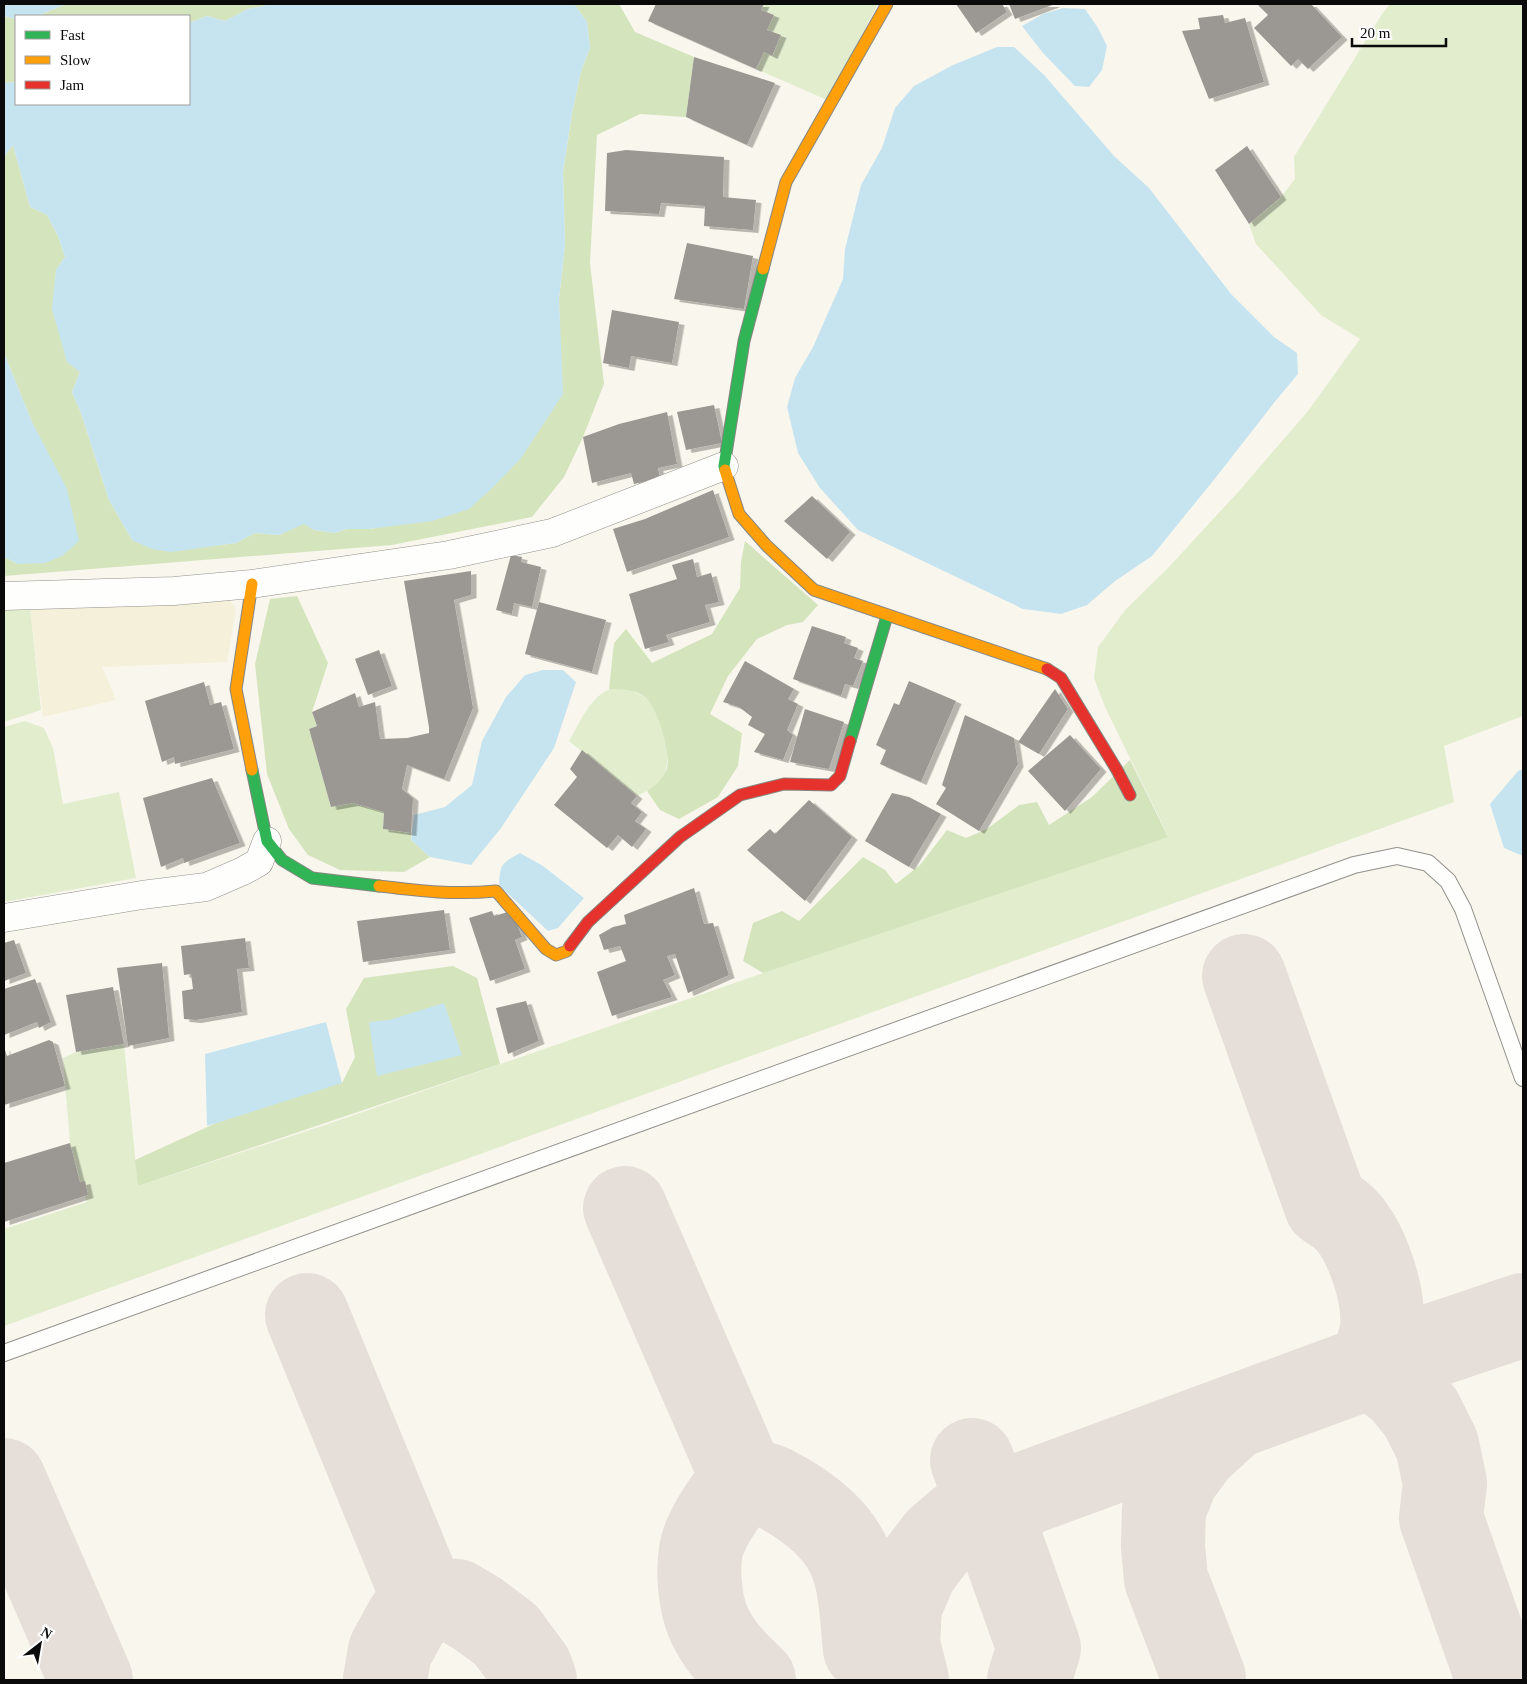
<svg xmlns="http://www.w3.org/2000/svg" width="1527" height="1684" font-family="'Times New Roman',serif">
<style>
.farmland{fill:#f5f0da}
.green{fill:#e2edce}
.forest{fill:#d4e4bd}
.water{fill:#c6e4f0}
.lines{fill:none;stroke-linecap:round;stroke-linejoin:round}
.taxiway{stroke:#e6ded8;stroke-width:84}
.building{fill:#9b9894;filter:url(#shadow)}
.lane-casing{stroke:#92908c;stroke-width:18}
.street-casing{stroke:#92908c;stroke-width:29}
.fast-casing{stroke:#888783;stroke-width:13}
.slow-casing{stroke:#888783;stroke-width:13}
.jam-casing{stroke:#888783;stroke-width:13}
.lane{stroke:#fefefc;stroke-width:16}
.street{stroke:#fefefc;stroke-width:28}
.fast{stroke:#30b455;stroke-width:11}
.slow{stroke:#ff9f0a;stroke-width:11}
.jam{stroke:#e5322d;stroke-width:11}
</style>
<defs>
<filter id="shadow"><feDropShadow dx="5.5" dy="3" stdDeviation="0" flood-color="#0004"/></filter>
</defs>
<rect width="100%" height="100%" fill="#f9f6ed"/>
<!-- farmland -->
<path class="farmland" d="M227,597L236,609L227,662L102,667L116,700L43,717L30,608Z"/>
<!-- green -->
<g class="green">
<path d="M764,4H878L827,100L756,69L764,52L772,56L781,36L767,30L773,15L761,10Z"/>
<path d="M1390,4H1523V716L1444,746L1454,802L4,1326V1229L87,1202L80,1182L70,1143L63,1058L76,1052L124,1044L138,1186L328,1124L861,939L1168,836L1105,707L1094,678L1098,647L1126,609L1167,569L1239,491L1308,411L1360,339L1321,315L1256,244L1249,224L1281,197L1295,179L1294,157L1382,14Z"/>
<path d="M4,608H30L41,710L4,722Z"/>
<path d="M627,688C633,692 643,695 648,700C663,718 677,765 658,784C653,789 643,792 637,796L569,741C579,724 589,699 608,690C613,687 621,689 627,688Z"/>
<path d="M25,721L44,728L53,748L63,804L119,792L136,878L4,902V727Z"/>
</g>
<!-- forest -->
<g class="forest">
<path d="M66,4H266L264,6L248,9L225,21L207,16L189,23V16H37Z"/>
<path d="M574,4H619L635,32L694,57L686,117L640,114L597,135L590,263L604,384L583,437L564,477L532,517L392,545L4,576V557L18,564L32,422L4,353V157L13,145L30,207L47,215L58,236L65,257L56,270L55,289L80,372L72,392L81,413L109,500L132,540L204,547L236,543L255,533L279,535L304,523L314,530L335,533L346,529H369L394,525L560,342L559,299L565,245L563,172L572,113L581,71L590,48L587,22Z"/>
<path d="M4,16L16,19V82L4,83Z"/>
<path d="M745,541L818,605L803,622L787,625L757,639L728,676L710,714L742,733L738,766L718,797L679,819L660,810L647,791C656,785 663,779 667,768C671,753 658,709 646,698C635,689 623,689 609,689L614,643L626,629L652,663L712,634L740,588L741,562Z"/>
<path d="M297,596L328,663L312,712L317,726L309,729L331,807L353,803L384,812L383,829L411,833V840L430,857L404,872L340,870L308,855L289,829L267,774L255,664L270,599Z"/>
<path d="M1130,760L1168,837L763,973L743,961L753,923L782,911L799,921L863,857L885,870L896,884L920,865L947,830L966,838L987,829L1019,805L1037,802L1049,825L1092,797Z"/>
<path d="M453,966L477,978L500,1064L138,1186L135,1160L273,1097L342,1083L355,1057L346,1009L364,978Z"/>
</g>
<!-- water -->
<g class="water">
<path d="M4,4H66L37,16H16V19L4,16Z"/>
<path d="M266,4H574L587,22L590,48L581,71L572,113L563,172L565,245L559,299L563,394L521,458L492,488L469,509L432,521L369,529H346L335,533L314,530L304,524L279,535L255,533L236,543L171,552L152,549L132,540L109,500L81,413L72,392L80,372L67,362L52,309L56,270L65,257L58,236L47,215L30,207L13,145L4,157V83L16,82V104H189V23L207,16L225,21L248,9L264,6Z"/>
<path d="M1063,8L1085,9L1098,28L1107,46L1102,70L1089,87L1075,86L1043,53L1022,26L1043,14Z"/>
<path d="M997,47H1014L1045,76L1114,156L1149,188L1231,294L1274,337L1297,353L1298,374L1277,399L1213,481L1152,556L1115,581L1087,605L1061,614L1023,609L858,530L820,488L798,453L787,407L795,378L813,347L843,279L845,249L861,185L882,148L895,108L914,86L953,65Z"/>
<path d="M4,353L32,422L67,489L79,541L62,556L45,563L18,564L4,557Z"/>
<path d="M543,670H563L576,682L554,748L501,828L471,865L430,857L411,840L414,815L445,807L472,785L482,741L506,697L525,675Z"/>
<path d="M1523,769V856L1504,848L1490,804L1518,771Z"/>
<path d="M520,853L543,866L584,898L558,928L548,931L499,885C500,864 502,863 520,853Z"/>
<path d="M444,1003L462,1055L377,1076L369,1022L389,1020Z"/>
<path d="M326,1022L342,1083L207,1126L205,1054Z"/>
</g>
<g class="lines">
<!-- taxiway -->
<g class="taxiway">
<path d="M1244,976L1326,1205C1331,1209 1337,1212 1342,1216C1367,1238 1385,1296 1382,1329C1380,1341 1375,1354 1372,1366"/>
<path d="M625,1208L743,1479C728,1497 714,1516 705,1537C695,1561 699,1607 712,1630C722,1649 738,1666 754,1680"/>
<path d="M307,1315L424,1599L407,1620L390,1651L385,1680"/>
<path d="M1372,1366L1523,1315"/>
<path d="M972,1460L1039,1648L1029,1680"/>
<path d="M743,1479C752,1481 764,1483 772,1487C808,1505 845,1533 855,1573C862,1597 862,1624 865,1649"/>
<path d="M4,1480L91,1680"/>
<path d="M424,1599L456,1601L478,1614L506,1635L531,1669L535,1680"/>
<path d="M1204,1678L1166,1579L1163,1546L1164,1509L1177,1477L1197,1450L1231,1419"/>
<path d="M907,1680L898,1644L900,1606L916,1569L938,1540L960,1521L989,1507L1372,1366L1402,1390L1421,1413L1437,1445L1445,1483L1441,1518L1498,1680"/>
</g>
</g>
<!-- building -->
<g class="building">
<path d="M656,4H764L761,10L774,15L767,30L781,35L772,56L764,52L756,69L648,21Z"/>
<path d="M956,4H1002L1007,12L976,33Z"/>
<path d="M1009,4H1055L1015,19Z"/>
<path d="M1259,4H1311L1342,37L1308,69L1298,59L1291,66L1254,28L1268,15L1258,5Z"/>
<path d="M1223,15L1225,23L1245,18L1264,82L1209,99L1182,31L1200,29L1198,18Z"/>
<path d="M694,57L775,83L747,145L686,117Z"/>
<path d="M1247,146L1281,197L1249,224L1215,170Z"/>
<path d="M626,150L724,157L723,197L756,200L753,230L704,226L705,206L661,203L659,214L605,211L607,153Z"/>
<path d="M687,243L753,256L744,309L674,299Z"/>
<path d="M612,310L679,322L672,363L631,356L629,368L603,363Z"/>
<path d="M714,405L722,443L686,450L677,412Z"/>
<path d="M667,412L677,464L658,468L660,478L634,484L631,473L592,483L583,437L619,424Z"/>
<path d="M713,490L729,537L627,572L613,529L645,519Z"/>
<path d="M812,496L850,532L827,559L784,521Z"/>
<path d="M511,555L522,557L521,562L541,567L532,607L514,603L512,614L496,610Z"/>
<path d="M693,559L697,577L711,573L719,602L705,605L710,622L666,635L669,642L645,649L629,594L677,579L672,565Z"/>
<path d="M471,571V595L454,600L473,708L444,779L407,765L402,789L413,798L411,833L383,829L384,812L353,803L331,807L309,729L317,726L312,712L355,693L359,707L375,702L380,739L407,738L429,733V727L404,581Z"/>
<path d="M539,602L606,620L592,672L525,654Z"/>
<path d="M812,626L846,637L844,643L858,648L854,658L863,661L853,686L845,684L841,696L793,679Z"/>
<path d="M379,650L392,686L368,695L355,659Z"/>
<path d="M745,661L794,689L788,699L798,704L787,730L793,735L783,760L754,752L765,734L748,725L752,717L739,707L723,702Z"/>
<path d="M909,681L956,701L921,782L880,764L886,750L876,745L894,703L899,705Z"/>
<path d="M204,682L210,705L221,702L234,749L175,764L174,757L162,762L145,701Z"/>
<path d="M1055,689L1068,709L1039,754L1018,742Z"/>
<path d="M805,709L844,722L829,769L790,762Z"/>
<path d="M965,715L1014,738L1018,764L979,831L936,804L946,788L942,785Z"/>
<path d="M1070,735L1101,769L1065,811L1028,771Z"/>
<path d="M582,750L637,796L631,803L642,812L635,821L646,829L632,847L618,835L607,848L554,805L577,777L570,769Z"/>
<path d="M212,778L240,843L184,863L183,858L161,867L143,798Z"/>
<path d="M892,793L909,797L941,814L909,867L865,841Z"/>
<path d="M809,800L852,837L805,901L747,850L770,829L775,834Z"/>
<path d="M694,888L704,924L713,923L729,975L688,993L675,954L667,956L675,975L663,980L672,997L612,1016L597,972L626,961L620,946L604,950L599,935L613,927L626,924L624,915Z"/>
<path d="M444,910L450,950L363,962L357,921Z"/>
<path d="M492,911L494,916L512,911L522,937L515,940L525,969L490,981L469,918Z"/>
<path d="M245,938L249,968L237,969L242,1012L196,1020L184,1019L182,991L193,989L191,974L184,975L181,946Z"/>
<path d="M14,940L26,973L4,981V943Z"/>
<path d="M162,963L169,1038L128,1046L117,968Z"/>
<path d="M35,979L51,1022L39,1028L37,1022L4,1035V989Z"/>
<path d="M113,987L124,1044L76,1052L66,995Z"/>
<path d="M526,1001L539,1041L508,1054L496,1008Z"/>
<path d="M49,1040L53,1042L65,1086L4,1105V1047L7,1056Z"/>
<path d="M70,1143L80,1182L85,1181L88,1195L4,1222V1163Z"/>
</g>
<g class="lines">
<defs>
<path id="lane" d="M4,1353L1354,865L1397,856L1428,863L1448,881L1463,909L1523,1078"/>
<g id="street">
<path d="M4,596L174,591L252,584L449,555L552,533L724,466"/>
<path d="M4,918L142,895L206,887L243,871L259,862L267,841"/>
</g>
<g id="fast">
<path d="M725,470L724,466L744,341L763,269"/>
<path d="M850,741L887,616"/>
<path d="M252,770L267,841L282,860L312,878L379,886"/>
</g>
<g id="slow">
<path d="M763,269L786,182L887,4"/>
<path d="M725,470L739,514L766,545L814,590L1047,669"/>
<path d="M252,584L236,689L252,770"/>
<path d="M379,886C421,891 454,895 496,891L546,949L556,955L567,951L570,946"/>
</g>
<g id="jam">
<path d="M1047,669L1061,678L1117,770L1130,795"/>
<path d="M570,946L588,922L680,837L740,795L784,784L831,785L840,776L850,741"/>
</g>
</defs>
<!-- lane casing -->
<use href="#lane" class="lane-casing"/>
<!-- street casing -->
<use href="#street" class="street-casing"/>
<!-- fast casing -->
<use href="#fast" class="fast-casing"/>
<!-- slow casing -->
<use href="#slow" class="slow-casing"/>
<!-- jam casing -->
<use href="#jam" class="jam-casing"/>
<!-- lane -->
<use href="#lane" class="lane"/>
<!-- street -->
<use href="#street" class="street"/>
<!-- fast -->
<use href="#fast" class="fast"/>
<!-- slow -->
<use href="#slow" class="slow"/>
<!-- jam -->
<use href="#jam" class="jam"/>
</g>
<!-- border -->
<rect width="1527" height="1684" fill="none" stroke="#0a0a0a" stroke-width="10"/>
<!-- legend -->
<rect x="15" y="15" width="175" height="90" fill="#ffffff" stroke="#9d9d9d"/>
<rect x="25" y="31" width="25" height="8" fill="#30b455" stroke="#9d9d9d"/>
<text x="60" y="40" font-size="15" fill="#0a0a0a">Fast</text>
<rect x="25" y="56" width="25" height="8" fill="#ff9f0a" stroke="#9d9d9d"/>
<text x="60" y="65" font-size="15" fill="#0a0a0a">Slow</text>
<rect x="25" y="81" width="25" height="8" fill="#e5322d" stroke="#9d9d9d"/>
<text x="60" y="90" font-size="15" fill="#0a0a0a">Jam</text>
<!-- north arrow -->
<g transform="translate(40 1644) rotate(31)" stroke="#ffffff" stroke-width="4" paint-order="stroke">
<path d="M0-4L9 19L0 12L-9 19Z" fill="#0a0a0a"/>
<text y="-8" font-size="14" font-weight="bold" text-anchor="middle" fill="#0a0a0a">N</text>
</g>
<!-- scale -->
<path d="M1352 38v8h94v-8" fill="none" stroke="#0a0a0a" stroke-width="2.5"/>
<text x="1360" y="38" font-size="15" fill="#0a0a0a" stroke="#ffffff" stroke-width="4" paint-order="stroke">20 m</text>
</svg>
